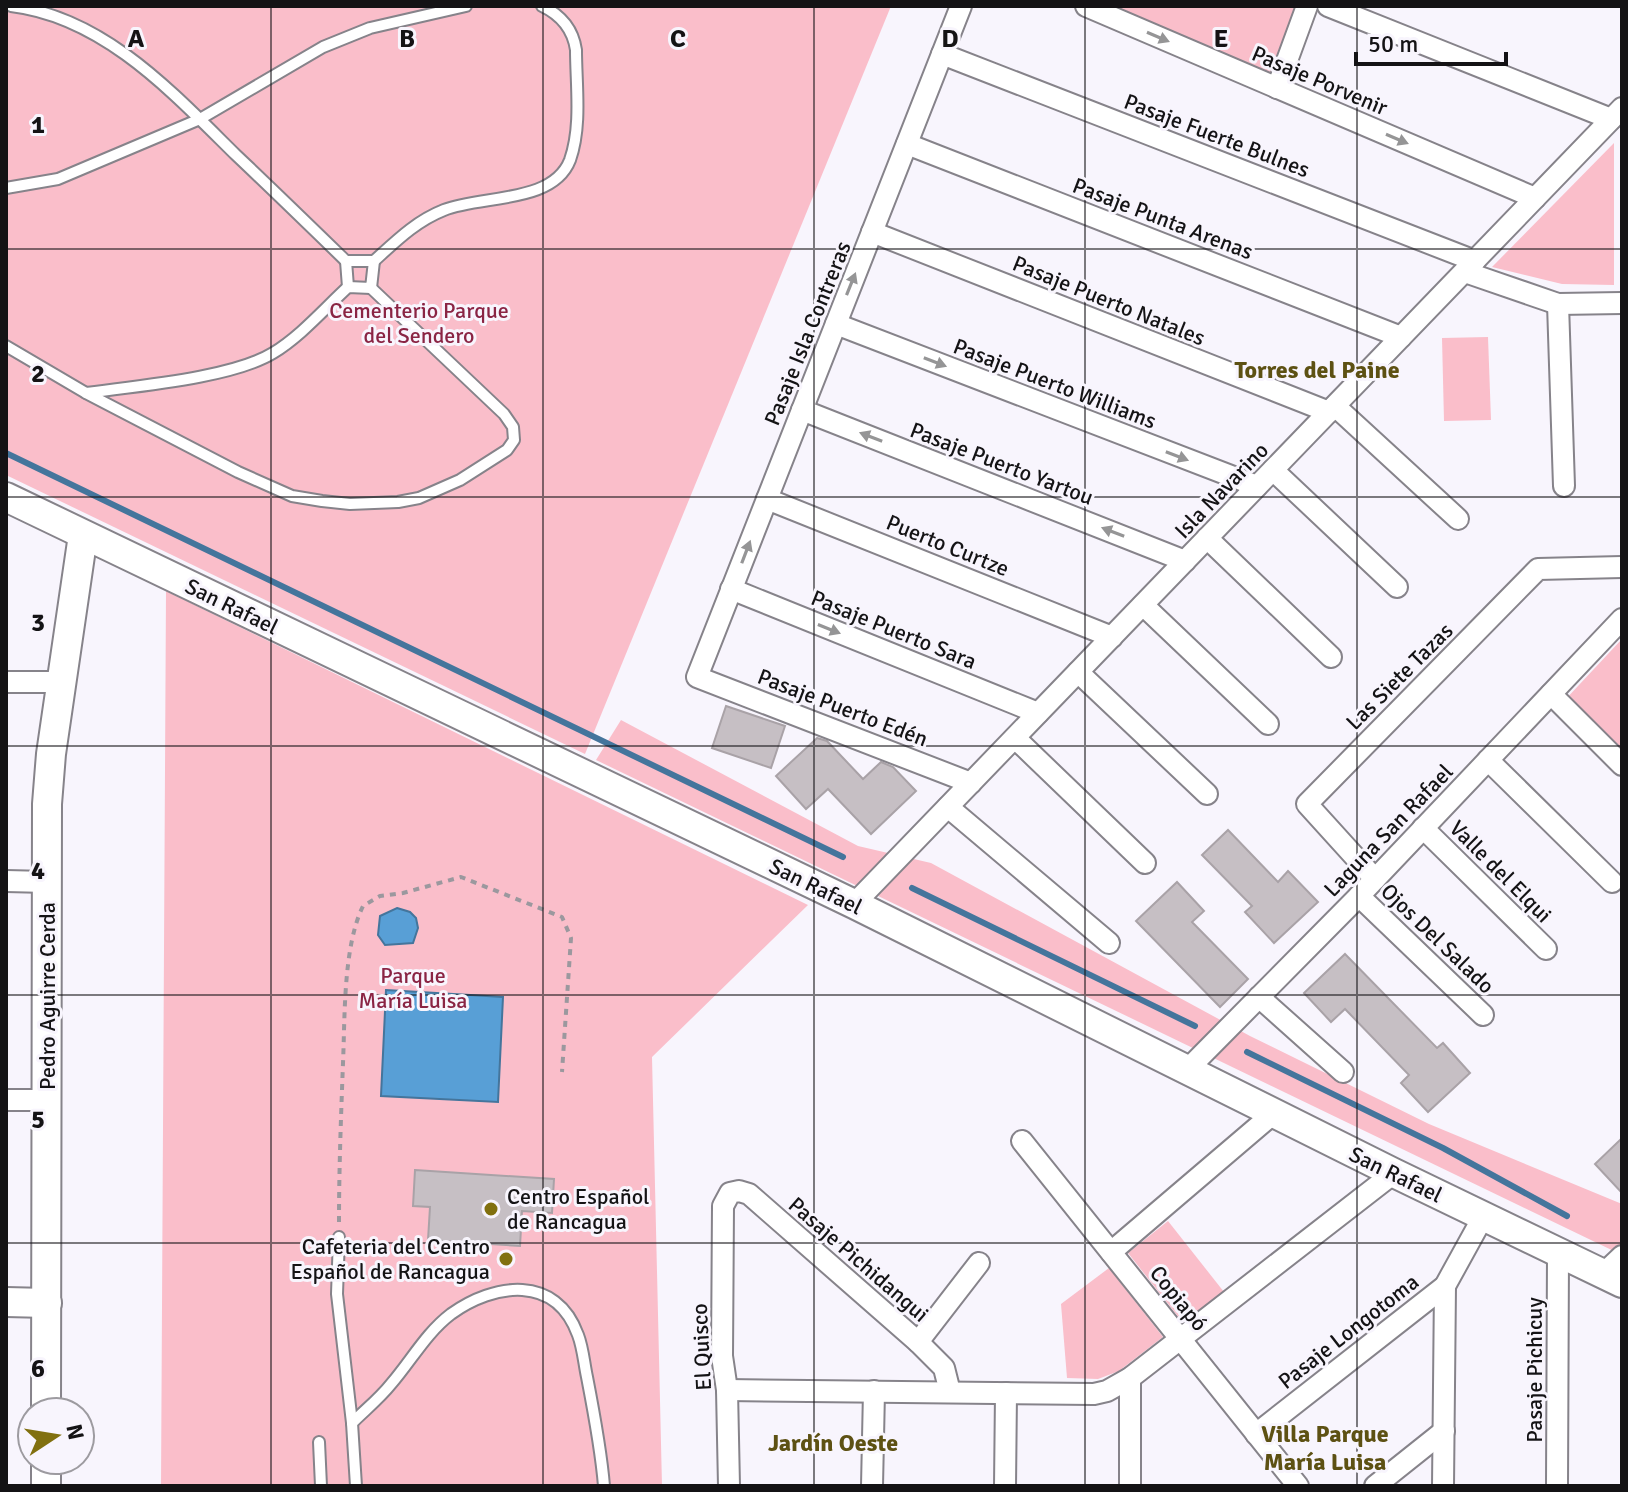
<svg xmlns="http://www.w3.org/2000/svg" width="1628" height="1492" font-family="Signika,sans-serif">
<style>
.green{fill:#fabeca}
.water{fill:#589fd6;stroke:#44759c;stroke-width:2}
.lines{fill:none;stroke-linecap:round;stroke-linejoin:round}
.stream{stroke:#44759c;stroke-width:6}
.building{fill:#c6bfc4;stroke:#a9a2a7;stroke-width:2}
.lane-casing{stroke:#86838a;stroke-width:14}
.street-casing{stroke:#86838a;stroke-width:24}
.secondary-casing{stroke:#86838a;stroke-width:32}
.path{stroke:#9b989e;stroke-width:4;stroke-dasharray:6 6;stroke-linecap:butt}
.lane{stroke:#fff;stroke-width:10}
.street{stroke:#fff;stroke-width:20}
.secondary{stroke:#fff;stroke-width:28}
.oneway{fill:#959596}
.grid{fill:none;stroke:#141315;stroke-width:2;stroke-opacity:0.55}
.poi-dot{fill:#81700f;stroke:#f8f5fd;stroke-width:3}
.labels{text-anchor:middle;stroke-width:6;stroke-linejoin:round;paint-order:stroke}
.street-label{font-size:22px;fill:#141315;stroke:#f8f5fd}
.park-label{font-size:22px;fill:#8a2444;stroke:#f8f5fd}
.poi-label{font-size:22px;fill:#141315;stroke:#f8f5fd;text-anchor:start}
.neighbourhood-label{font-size:24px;font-weight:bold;fill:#5d5113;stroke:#f8f5fd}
.grid-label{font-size:26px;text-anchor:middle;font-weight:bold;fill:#141315;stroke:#f8f5fd;stroke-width:6;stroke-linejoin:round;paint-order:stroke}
</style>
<rect width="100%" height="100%" fill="#f8f5fd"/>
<!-- green -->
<g class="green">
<path d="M6,6H891L585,754L6,475Z"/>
<path d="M1111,6H1299L1272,75Z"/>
<path d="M1614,143V285L1562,284L1492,267Z"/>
<path d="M1488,337L1491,420L1444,421L1442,338Z"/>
<path d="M166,591L808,905L652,1057L662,1486H161Z"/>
<path d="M1622,639V757L1564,701Z"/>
<path d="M621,720L858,846L931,863L1250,1036L1429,1124L1622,1204V1255L596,760Z"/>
<path d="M1168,1221L1224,1292L1184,1324L1128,1253Z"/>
<path d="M1109,1268L1163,1337L1119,1371L1098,1379L1067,1378L1061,1304Z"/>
</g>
<!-- water -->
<g class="water">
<path d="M397,908L410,912L416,918L418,928L413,943L385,945L378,935L380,916Z"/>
<path d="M386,990L503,997L498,1102L381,1096Z"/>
</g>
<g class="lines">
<!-- stream -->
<g class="stream">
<path d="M6,453L843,857"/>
<path d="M912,888L1195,1026"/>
<path d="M1247,1052L1443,1148L1567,1216"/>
</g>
</g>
<!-- building -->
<g class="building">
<path d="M726,706L785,726L771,768L712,748Z"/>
<path d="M817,738L827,741L863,779L881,762L893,767L916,791L871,834L828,789L806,809L776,776Z"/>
<path d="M1228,830L1278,882L1288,871L1318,902L1274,943L1245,912L1252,906L1202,855Z"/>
<path d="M1177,882L1204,911L1192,922L1248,979L1220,1007L1136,921Z"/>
<path d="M1345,954L1437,1048L1443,1043L1470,1073L1428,1112L1401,1083L1409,1075L1345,1009L1331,1022L1304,993Z"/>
<path d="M1622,1138V1193L1595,1164Z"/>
<path d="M415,1170L554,1179L552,1213L522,1211L520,1246L428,1240L430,1207L413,1206Z"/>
</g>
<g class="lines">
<defs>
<g id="lane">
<path d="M11,6C104,17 173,93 236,155C273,190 310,226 346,261H374L371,288L348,287C324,309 301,336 273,353C232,378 136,386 86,393"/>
<path d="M6,188L58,179L200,119L323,47L370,28L466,6"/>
<path d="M346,261L348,287"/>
<path d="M374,261C396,241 416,221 444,210C481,195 553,204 570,160C582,126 576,85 576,50C573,29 561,15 542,6"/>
<path d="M6,346L86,393L238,472L292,496L322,501L350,504L398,502L419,498L460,480L507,450L514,440L513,427L504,414L371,288"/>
<path d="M339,1237L337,1294L352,1423L356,1486"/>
<path d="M352,1423C365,1410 380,1398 391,1384C411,1361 426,1333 451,1314C494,1283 556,1274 578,1335C583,1348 584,1363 587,1377C594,1413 601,1449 604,1486"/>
<path d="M319,1442L321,1486"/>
</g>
<g id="street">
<path d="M961,6L697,677L971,783"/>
<path d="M1086,6L1535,198"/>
<path d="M1328,6L1611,119"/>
<path d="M942,54L1475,261"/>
<path d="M1277,88L1307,6"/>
<path d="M907,144L1401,337"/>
<path d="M872,232L1329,412"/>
<path d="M1465,272L1558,304L1622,303"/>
<path d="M1558,304L1564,486"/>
<path d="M836,324L1257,486"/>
<path d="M1335,406L1458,519"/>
<path d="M802,410L1185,561"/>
<path d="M1273,470L1397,587"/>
<path d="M767,499L1112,637"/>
<path d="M1207,538L1331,657"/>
<path d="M731,589L1038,713"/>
<path d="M1143,605L1268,724"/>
<path d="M1078,672L1207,794"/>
<path d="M6,682H61"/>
<path d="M1551,694L1622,765"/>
<path d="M1015,738L1145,863"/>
<path d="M1488,760L1612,882"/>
<path d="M948,807L1109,943"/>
<path d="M1423,828L1546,949"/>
<path d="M1375,879L1307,804L1538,569L1622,567"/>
<path d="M6,881L47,882"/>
<path d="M1359,896L1483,1015"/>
<path d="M854,904L1622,108"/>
<path d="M1259,997L1343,1072"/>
<path d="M1186,1071L1359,896L1622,619"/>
<path d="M6,1100H47"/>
<path d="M1022,1141L1298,1486"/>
<path d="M1111,1252L1274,1113"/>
<path d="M1603,1274L1622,1256"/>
<path d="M918,1342L979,1263"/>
<path d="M727,1390L1094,1394L1107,1391L1130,1378L1394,1173"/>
<path d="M1256,1434L1445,1286L1483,1217"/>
<path d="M729,1486L727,1390L722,1356L723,1206L730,1193L739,1191L749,1194L918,1342L944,1368L950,1392"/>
<path d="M872,1486L874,1391"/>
<path d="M1005,1486L1006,1393"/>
<path d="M1130,1486V1378"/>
<path d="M1375,1486L1444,1431"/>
<path d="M1443,1486L1445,1286"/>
<path d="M1557,1486L1558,1254"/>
</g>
<g id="secondary">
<path d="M6,497L854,904L1394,1173L1622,1283"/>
<path d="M6,1302L47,1303"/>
<path d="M46,1412L47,804L51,754L83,535"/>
<path d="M46,1486V1460"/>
</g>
</defs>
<!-- lane casing -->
<use href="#lane" class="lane-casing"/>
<!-- street casing -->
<use href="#street" class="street-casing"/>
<!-- secondary casing -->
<use href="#secondary" class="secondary-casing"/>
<!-- path -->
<path class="path" d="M339,1222C339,1169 341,1116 343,1063C345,1017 343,947 363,906L380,896L403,893L461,877L562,917L571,938L562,1072"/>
<!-- lane -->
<use href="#lane" class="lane"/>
<!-- street -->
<use href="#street" class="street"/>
<!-- secondary -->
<use href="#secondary" class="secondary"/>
</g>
<!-- one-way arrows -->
<defs><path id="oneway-solid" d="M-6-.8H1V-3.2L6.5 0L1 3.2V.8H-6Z" transform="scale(2)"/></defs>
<g class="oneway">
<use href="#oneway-solid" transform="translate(1158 37) rotate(23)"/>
<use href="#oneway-solid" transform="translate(1397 139) rotate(23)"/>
<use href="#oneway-solid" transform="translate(851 284) rotate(-68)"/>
<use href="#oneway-solid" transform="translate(935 362) rotate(21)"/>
<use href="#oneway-solid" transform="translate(871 437) rotate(-159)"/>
<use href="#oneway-solid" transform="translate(1177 456) rotate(21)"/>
<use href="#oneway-solid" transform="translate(1113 532) rotate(-159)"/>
<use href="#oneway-solid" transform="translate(746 552) rotate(-69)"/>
<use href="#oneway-solid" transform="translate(829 629) rotate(22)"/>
</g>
<!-- grid -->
<path class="grid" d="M271,6V1486M543,6V1486M814,6V1486M1085,6V1486M1357,6V1486M6,249H1622M6,497H1622M6,746H1622M6,995H1622M6,1243H1622"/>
<!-- markers -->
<g class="poi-dot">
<circle cx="491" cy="1209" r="8"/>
<circle cx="506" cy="1259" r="8"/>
</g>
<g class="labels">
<!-- street labels -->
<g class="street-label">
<text transform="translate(1320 80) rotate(23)" y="8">Pasaje Porvenir</text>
<text transform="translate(1217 135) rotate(21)" y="8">Pasaje Fuerte Bulnes</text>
<text transform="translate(1163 218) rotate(21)" y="8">Pasaje Punta Arenas</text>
<text transform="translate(1109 300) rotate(22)" y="8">Pasaje Puerto Natales</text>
<text transform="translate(807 333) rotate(-68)" y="8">Pasaje Isla Contreras</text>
<text transform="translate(1055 383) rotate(21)" y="8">Pasaje Puerto Williams</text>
<text transform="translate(1002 463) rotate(21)" y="8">Pasaje Puerto Yartou</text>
<text transform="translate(1221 490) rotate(-46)" y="8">Isla Navarino</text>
<text transform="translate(948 545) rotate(22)" y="8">Puerto Curtze</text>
<text transform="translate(232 606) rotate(26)" y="8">San Rafael</text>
<text transform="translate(894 629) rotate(22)" y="8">Pasaje Puerto Sara</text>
<text transform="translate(1399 676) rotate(-45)" y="8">Las Siete Tazas</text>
<text transform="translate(843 707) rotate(21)" y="8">Pasaje Puerto Edén</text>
<text transform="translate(1388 830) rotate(-46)" y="8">Laguna San Rafael</text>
<text transform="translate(1501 871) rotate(45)" y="8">Valle del Elqui</text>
<text transform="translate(816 886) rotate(26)" y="8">San Rafael</text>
<text transform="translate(1438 938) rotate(44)" y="8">Ojos Del Salado</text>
<text transform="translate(47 996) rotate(-90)" y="8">Pedro Aguirre Cerda</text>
<text transform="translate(1396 1174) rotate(26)" y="8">San Rafael</text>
<text transform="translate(859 1259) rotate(41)" y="8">Pasaje Pichidangui</text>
<text transform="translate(1179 1298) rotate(51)" y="8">Copiapó</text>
<text transform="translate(1348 1331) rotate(-38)" y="8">Pasaje Longotoma</text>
<text transform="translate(701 1347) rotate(-93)" y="8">El Quisco</text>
<text transform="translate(1534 1370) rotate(-90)" y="8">Pasaje Pichicuy</text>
</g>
<!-- park labels -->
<g class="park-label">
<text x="419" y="318">Cementerio Parque<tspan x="419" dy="25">del Sendero</tspan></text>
<text x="413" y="983">Parque<tspan x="413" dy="25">María Luisa</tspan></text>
</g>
<!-- poi labels -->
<g class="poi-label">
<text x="507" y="1204">Centro Español<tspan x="507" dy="25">de Rancagua</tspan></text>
<text x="490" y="1254" text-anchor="end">Cafeteria del Centro<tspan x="490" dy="25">Español de Rancagua</tspan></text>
</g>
<!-- neighbourhood labels -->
<g class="neighbourhood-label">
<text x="1317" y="378">Torres del Paine</text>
<text x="1325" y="1442">Villa Parque<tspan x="1325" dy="28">María Luisa</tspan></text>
<text x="833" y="1451">Jardín Oeste</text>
</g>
</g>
<g class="grid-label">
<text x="136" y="47">A</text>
<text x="407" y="47">B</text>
<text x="678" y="47">C</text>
<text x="950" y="47">D</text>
<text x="1221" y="47">E</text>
<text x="38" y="133">1</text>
<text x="38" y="382">2</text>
<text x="38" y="631">3</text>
<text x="38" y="879">4</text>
<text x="38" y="1128">5</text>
<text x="38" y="1377">6</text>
</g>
<!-- border -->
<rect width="1628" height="1492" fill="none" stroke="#141315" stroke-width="16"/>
<!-- north arrow -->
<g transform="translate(56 1436) rotate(78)"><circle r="38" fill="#f8f5fd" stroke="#9d9ba0" stroke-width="2"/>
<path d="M0-6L14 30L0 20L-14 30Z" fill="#81700f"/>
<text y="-12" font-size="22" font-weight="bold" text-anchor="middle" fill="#141315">N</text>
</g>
<!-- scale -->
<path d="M1356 52v12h150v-12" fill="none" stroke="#141315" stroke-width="4"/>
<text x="1368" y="52" font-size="24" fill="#141315" stroke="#f8f5fd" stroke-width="6" paint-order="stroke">50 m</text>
</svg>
